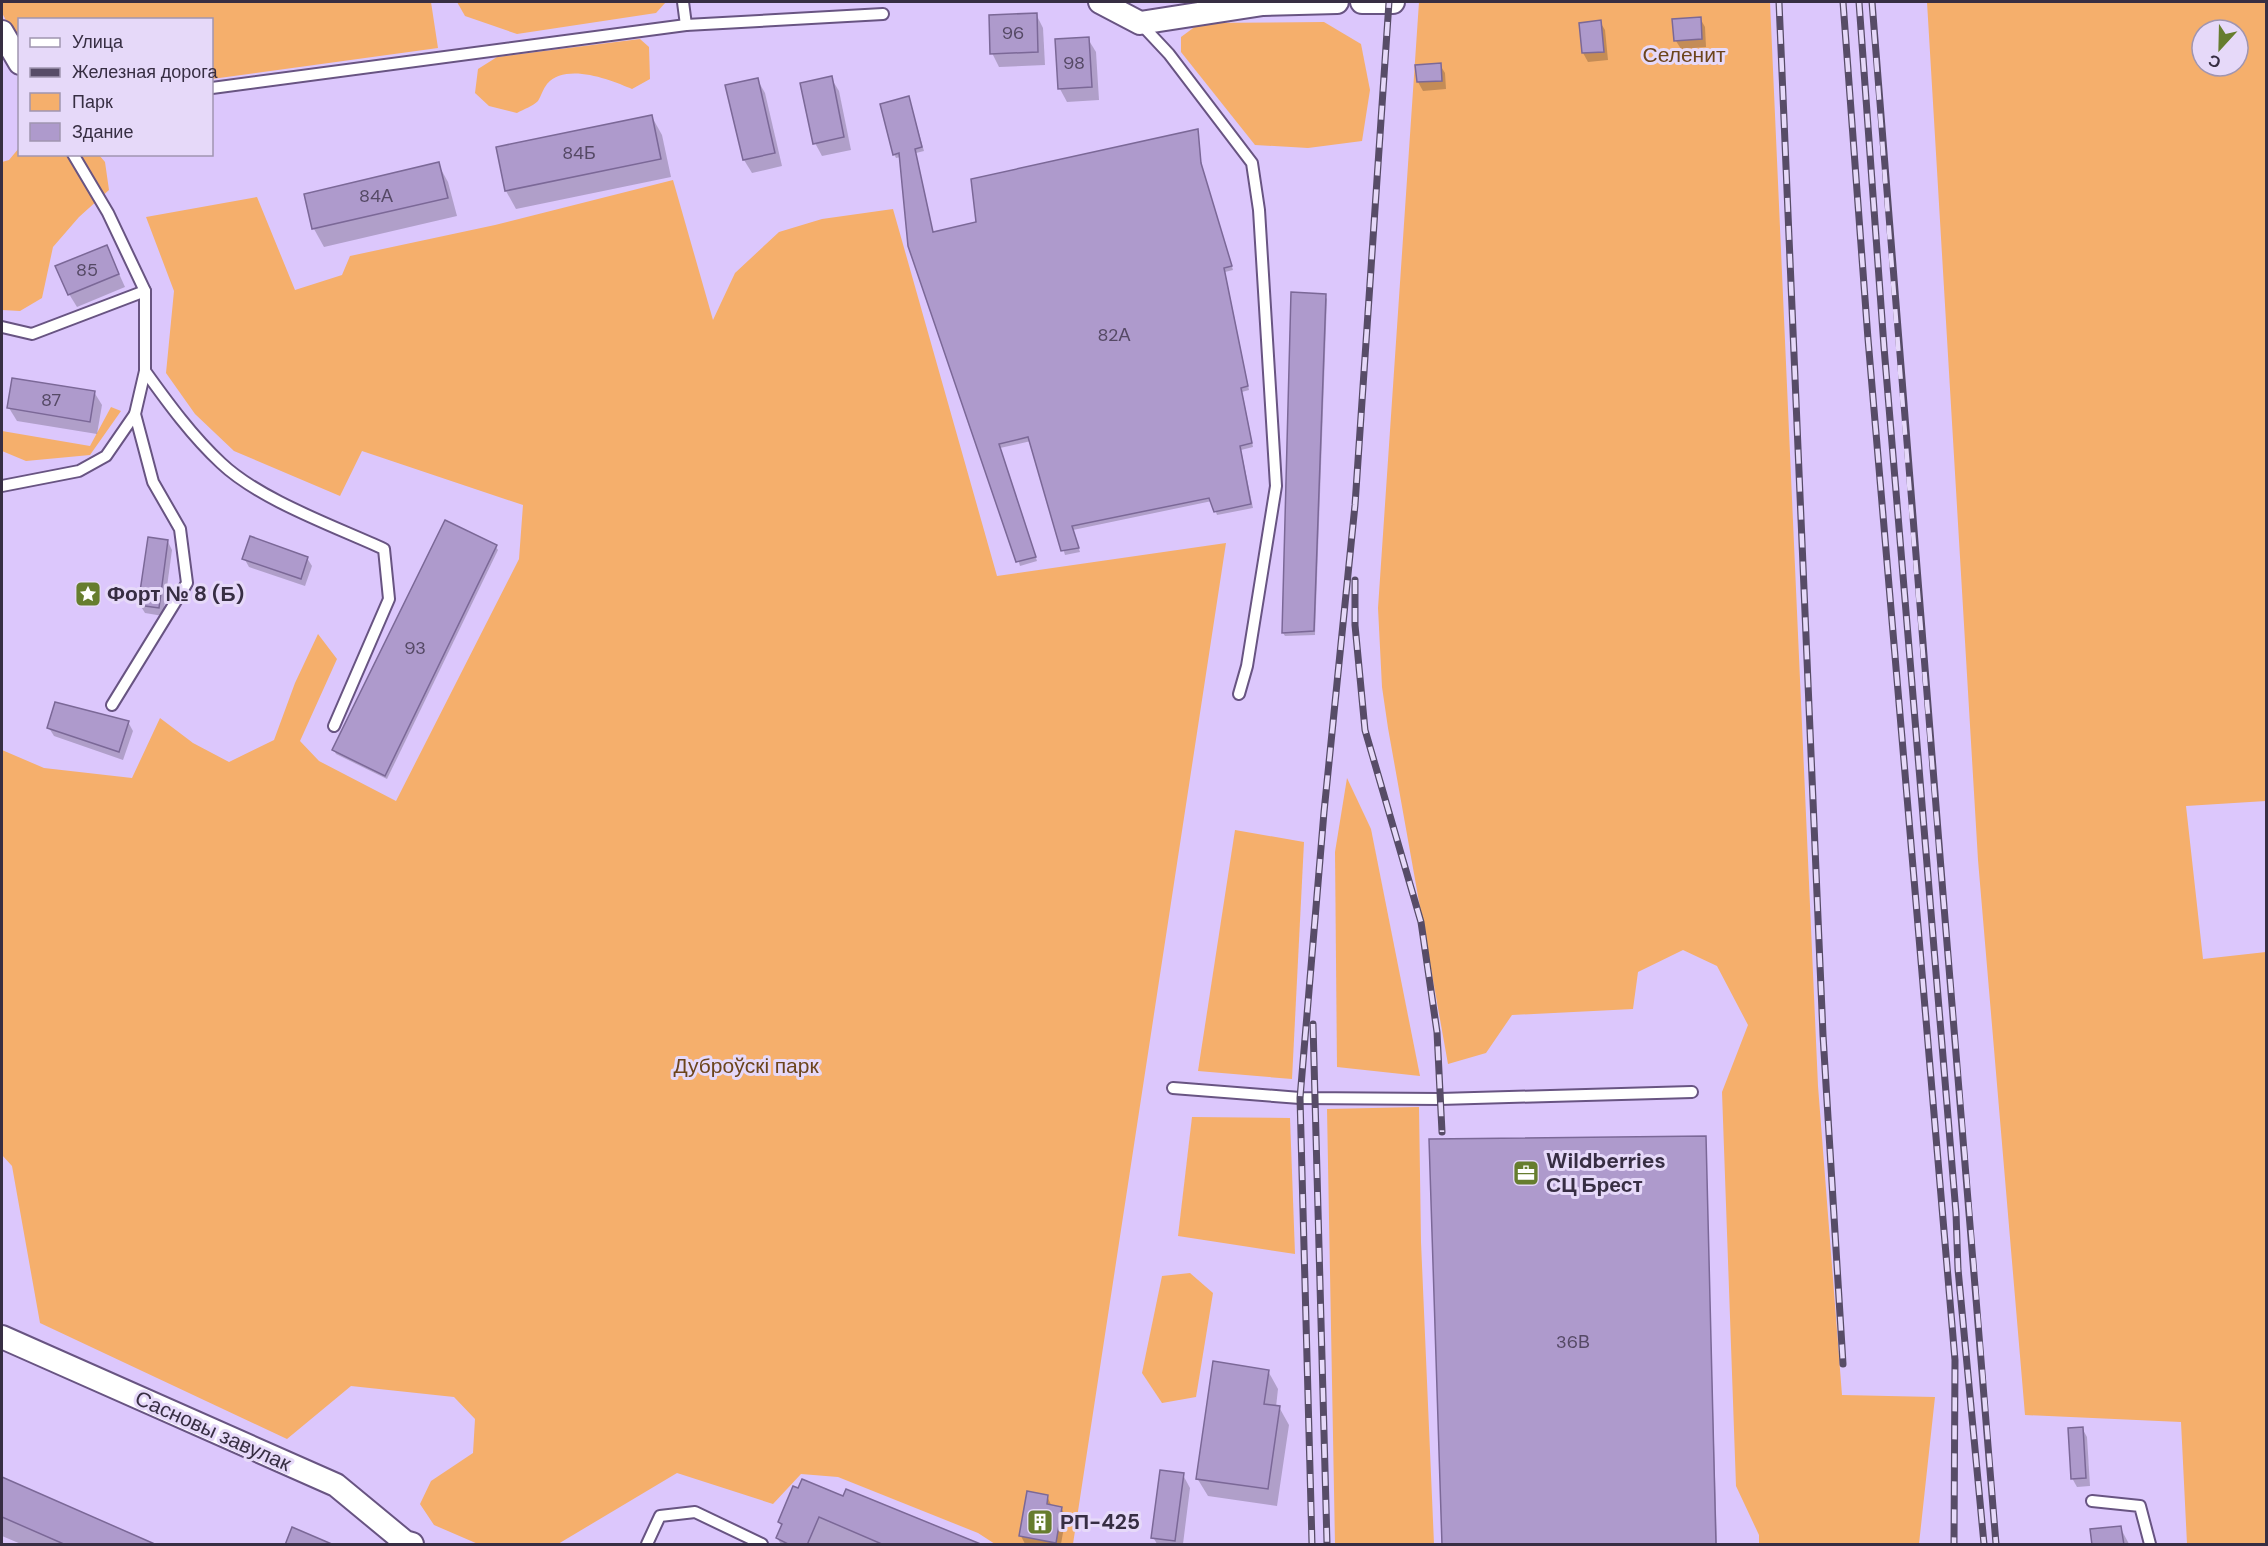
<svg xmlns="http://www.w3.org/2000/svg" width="2268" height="1546" font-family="'DM Sans',sans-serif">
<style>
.green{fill:#f5af6c;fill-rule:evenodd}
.shadow{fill:#0003}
.building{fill:#ae9acc;stroke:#7b6897;stroke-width:1.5}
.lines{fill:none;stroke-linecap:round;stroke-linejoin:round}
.lane-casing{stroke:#685482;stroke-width:14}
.street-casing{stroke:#685482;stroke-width:26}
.lane{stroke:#fff;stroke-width:10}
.street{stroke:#fff;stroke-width:22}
.rail-casing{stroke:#574c67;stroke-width:7}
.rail{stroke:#e6d9f9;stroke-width:4.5;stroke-dasharray:14;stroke-linecap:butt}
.labels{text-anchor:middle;stroke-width:6;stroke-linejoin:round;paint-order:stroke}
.number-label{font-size:18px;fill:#554965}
.park-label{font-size:21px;fill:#6c441b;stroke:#e6d9f9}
.poi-label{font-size:21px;font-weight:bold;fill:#372e43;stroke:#e6d9f9;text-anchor:start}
.street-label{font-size:21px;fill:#372e43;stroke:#e6d9f9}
</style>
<rect width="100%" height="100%" fill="#dcc7fc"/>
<!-- green -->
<g class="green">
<path d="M2,2H431L438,48L212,79V20H20L19,44L2,13Z"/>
<path d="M457,2H666L656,13L517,34L465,16Z"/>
<path d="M1419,2H1770L1818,1086L1842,1395L1935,1397L1919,1544H1759V1535L1736,1486L1722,1092L1748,1025L1717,966L1683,950L1638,972L1633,1009L1512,1015L1486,1053L1448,1064L1388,728L1382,687L1378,608Z"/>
<path d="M1927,2H2266V801L2186,806L2203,959L2266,952V1544H2187L2181,1422L2025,1415L1978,860ZM2202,30H2238V66H2202Z"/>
<path d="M1324,22L1361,44L1370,90L1362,141L1308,148L1255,145L1181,52V37L1200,23Z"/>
<path d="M640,39L649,47L650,79L632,89C611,80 566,62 547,84C543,89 541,96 538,101C533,106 524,109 517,113L489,106L475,93L478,69L497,57Z"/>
<path d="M19,148L20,154L99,155L105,162L109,190L79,217L53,247L42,298L20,311L2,310V162L9,160Z"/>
<path d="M673,180L713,320L735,273L779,232L822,219L893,209L997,576L1226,543L1073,1544H995L978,1533L838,1477L801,1474L773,1504L677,1473L558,1544H478L434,1525L420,1504L431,1481L473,1453L475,1419L454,1397L351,1386L287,1439L40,1323L12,1166L2,1155V750L44,768L132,778L160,718L193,743L229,762L274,740L295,683L318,634L337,659L300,741L319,761L396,801L519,559L523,505L362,451L340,496L234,451L195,414L166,373L174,291L146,217L257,197L295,290L342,275L350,256L495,225Z"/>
<path d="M111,407L121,411L90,455L26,461L2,451V431L90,446Z"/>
<path d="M1347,778L1371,829L1420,1076L1337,1067L1335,852Z"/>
<path d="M1235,830L1304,842L1292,1079L1198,1071Z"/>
<path d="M1419,1107L1421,1242L1434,1544H1335L1327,1109Z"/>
<path d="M1192,1117L1290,1118L1295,1254L1178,1236Z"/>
<path d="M1190,1273L1213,1293L1196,1397L1162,1403L1142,1373L1162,1276Z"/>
</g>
<!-- shadow -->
<g class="shadow">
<path d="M1036,14L1043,28L1045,65L999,67L992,53Z"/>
<path d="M1700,18L1705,27L1706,47L1681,49L1676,41Z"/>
<path d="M1600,22L1605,30L1608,60L1588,62L1583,53L1581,24Z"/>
<path d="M1088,39L1096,52L1099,100L1067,102L1060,89L1057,41Z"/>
<path d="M1440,65L1445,73L1446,89L1423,91L1418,82L1417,66Z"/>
<path d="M831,78L839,91L851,150L822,156L815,143Z"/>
<path d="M757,79L765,93L782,166L752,173L744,160Z"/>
<path d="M909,98L924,151L916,153L933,233L978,223L1197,131L1202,169L1233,270L1225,272L1249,390L1242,392L1253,447L1241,450L1253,508L1217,515L1212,501L1073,530L1080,552L1065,555L1031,441L1000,448L1037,561L1020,566L901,157L896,158L894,154Z"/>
<path d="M652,117L662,135L671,177L516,209L506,191Z"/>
<path d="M438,164L448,182L457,216L324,247L314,229L306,195Z"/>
<path d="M107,247L125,287L77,307L69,294Z"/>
<path d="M1325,296L1327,299L1315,635L1285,636L1283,633Z"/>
<path d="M94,392L102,405L97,434L17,421L9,408Z"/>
<path d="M168,542L172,550L163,616L145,613L140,605Z"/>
<path d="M496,547L498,550L387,779L336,754L334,750Z"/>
<path d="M244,558H307L312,566L305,586L249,567Z"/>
<path d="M128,722L133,731L123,760L54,736L49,728Z"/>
<path d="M1705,1138L1717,1544H1443Z"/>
<path d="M1268,1371L1278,1389L1276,1407H1279L1289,1425L1277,1506L1208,1496L1197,1478Z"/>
<path d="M2082,1428L2087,1437L2090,1486L2077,1487L2072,1478Z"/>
<path d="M1183,1475L1190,1488L1183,1544H1157L1153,1537Z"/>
<path d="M2,1478L153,1544H21L2,1536Z"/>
<path d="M1047,1496L1052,1507L1061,1508L1066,1516L1061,1544H1025L1021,1536Z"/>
<path d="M844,1498L975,1544H781L777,1538L782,1527L779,1522Z"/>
<path d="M2120,1527L2129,1544H2093Z"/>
</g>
<!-- building -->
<g class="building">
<path d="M1037,13L1038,52L990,54L989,15Z"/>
<path d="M1701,17L1702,39L1674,41L1672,19Z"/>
<path d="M1601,20L1604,52L1582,53L1579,23Z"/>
<path d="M1089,37L1092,87L1058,89L1055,39Z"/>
<path d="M1441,63L1442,81L1417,82L1415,65Z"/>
<path d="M832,76L844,137L813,144L800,83Z"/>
<path d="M758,78L775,153L743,160L725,85Z"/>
<path d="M909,96L922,147L915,149L933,232L976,222L971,179L1198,129L1201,163L1232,266L1224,268L1248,386L1241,388L1252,443L1240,446L1251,504L1214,512L1209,498L1072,526L1079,548L1061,551L1028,437L999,444L1036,557L1016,562L908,246L899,153L893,155L880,104Z"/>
<path d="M652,115L661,159L505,191L496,147Z"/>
<path d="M439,162L448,198L312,229L304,194Z"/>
<path d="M107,245L119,274L68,295L55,266Z"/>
<path d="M1291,292L1326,294L1314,631L1282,633Z"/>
<path d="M12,378L95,391L90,422L7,408Z"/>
<path d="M445,520L497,545L385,776L332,750Z"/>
<path d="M250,536L308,557L301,579L242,559Z"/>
<path d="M148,537L168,540L159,608L138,605Z"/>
<path d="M55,702L129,721L119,752L47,728Z"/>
<path d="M1706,1136L1716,1545H1442L1429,1139Z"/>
<path d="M1213,1361L1269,1370L1264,1404L1280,1406L1268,1489L1196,1479Z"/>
<path d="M2083,1427L2086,1478L2071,1479L2068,1428Z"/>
<path d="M1160,1470L1184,1473L1175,1541L1151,1538Z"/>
<path d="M2,1477L157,1545H66L2,1517Z"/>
<path d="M802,1479L843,1496L846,1489L983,1545H884L819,1517L807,1545H790L776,1538L782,1524L778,1522L793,1486L798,1488Z"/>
<path d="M1027,1491L1048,1495L1047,1504L1062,1507L1056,1543L1019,1536Z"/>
<path d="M2121,1526L2124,1545H2092L2090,1529Z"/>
<path d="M292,1527L334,1545H285Z"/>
</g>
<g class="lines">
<defs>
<g id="lane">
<path d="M683,2L686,25"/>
<path d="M1140,23L1169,54L1252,163L1259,210L1276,486L1247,666L1239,694"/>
<path d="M212,88L686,25L883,14"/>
<path d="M73,154L108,213L145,291V371L135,414L153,482L180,529L187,583L112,705"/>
<path d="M2,327L32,334L145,291"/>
<path d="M145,371C168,403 192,436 221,463C260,500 334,526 384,549L389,599L334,726"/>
<path d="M2,486L79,471L106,456L135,414"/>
<path d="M1173,1088L1300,1098L1440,1099L1692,1092"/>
<path d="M2092,1501L2140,1506L2150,1544"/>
<path d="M647,1544L660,1516L695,1512L762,1544"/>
</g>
<g id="street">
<path d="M1100,2L1140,23L1263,4L1337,2"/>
<path d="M1362,2H1393"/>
<path d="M2,32L20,63"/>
<path d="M2,1337L336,1485L405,1542L412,1544"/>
</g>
</defs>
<!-- lane casing -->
<use href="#lane" class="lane-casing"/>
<!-- street casing -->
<use href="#street" class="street-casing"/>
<!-- lane -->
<use href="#lane" class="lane"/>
<!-- street -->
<use href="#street" class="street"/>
<defs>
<g id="rail">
<path d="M1779,2L1823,1035L1843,1364"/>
<path d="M1843,2L1868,339L1955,1360L1954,1544"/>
<path d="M1859,2L1884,347L1956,1213L1958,1269L1984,1544"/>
<path d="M1872,2C1909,516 1956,1030 1996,1544"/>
<path d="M1355,580V625L1365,730L1421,922L1437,1032L1442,1132"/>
<path d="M1313,1024L1327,1544"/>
<path d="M1312,1544L1300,1098L1324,812L1355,505L1389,2"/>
</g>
</defs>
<!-- rail casing -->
<use href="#rail" class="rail-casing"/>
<!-- rail -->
<use href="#rail" class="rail"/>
</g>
<!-- icons -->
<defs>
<symbol id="sight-square" viewBox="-11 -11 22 22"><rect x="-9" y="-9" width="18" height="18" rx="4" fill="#667d2e" stroke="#e6d9f9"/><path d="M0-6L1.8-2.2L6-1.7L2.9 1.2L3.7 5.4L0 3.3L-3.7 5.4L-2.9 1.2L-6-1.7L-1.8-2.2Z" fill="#fff"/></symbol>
<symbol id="office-square" viewBox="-11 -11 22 22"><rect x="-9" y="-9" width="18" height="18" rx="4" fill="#667d2e" stroke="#e6d9f9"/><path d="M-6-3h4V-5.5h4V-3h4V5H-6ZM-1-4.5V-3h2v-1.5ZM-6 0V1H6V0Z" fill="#fff"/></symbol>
<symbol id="building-square" viewBox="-11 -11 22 22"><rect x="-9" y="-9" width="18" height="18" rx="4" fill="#667d2e" stroke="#e6d9f9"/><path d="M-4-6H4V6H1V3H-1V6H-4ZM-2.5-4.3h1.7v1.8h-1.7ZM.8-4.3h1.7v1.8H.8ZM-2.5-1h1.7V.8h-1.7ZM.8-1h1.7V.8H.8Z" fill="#fff"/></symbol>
</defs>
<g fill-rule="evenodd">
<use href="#sight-square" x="73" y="579" width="30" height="30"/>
<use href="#office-square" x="1511" y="1158" width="30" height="30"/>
<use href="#building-square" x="1025" y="1507" width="30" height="30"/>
</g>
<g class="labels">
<!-- number labels -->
<g class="number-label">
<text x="1013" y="39">96</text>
<text x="1074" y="69">98</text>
<text x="579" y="159">84Б</text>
<text x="376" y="202">84А</text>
<text x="87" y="276">85</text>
<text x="1114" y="341">82А</text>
<text x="51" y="406">87</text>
<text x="415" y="654">93</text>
<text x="1573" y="1348">36В</text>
</g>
<!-- park labels -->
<g class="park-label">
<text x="1684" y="62">Селенит</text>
<text x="746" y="1073">Дуброўскі парк</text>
</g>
<!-- poi labels -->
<g class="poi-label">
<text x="107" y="601">Форт № 8 (Б)</text>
<text x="1546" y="1168">Wildberries<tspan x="1546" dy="24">СЦ Брест</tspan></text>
<text x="1060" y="1529">РП-425</text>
</g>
<!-- street labels -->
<g class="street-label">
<text transform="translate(213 1431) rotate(24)" y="7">Сасновы завулак</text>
</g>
</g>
<!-- border -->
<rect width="2268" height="1546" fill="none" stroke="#372e43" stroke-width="6"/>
<!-- legend -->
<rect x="18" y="18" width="195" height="138" fill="#e6d9f9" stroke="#a095b0" stroke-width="1.5"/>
<rect x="30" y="38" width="30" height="9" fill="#ffffff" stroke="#a095b0" stroke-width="1.5"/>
<text x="72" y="48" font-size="18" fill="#372e43">Улица</text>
<rect x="30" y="68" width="30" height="9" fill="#574c67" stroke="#a095b0" stroke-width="1.5"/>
<text x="72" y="78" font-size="18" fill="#372e43">Железная дорога</text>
<rect x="30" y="93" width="30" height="18" fill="#f5af6c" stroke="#a095b0" stroke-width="1.5"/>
<text x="72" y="108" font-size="18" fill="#372e43">Парк</text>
<rect x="30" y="123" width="30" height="18" fill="#ae9acc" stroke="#a095b0" stroke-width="1.5"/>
<text x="72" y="138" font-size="18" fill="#372e43">Здание</text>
<!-- north arrow -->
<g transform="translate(2220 48) rotate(202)"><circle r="28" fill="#e6d9f9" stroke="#a095b0" stroke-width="1.5"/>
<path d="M0-4.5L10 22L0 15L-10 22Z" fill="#667d2e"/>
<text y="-9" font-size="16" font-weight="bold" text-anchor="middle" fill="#372e43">С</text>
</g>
</svg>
